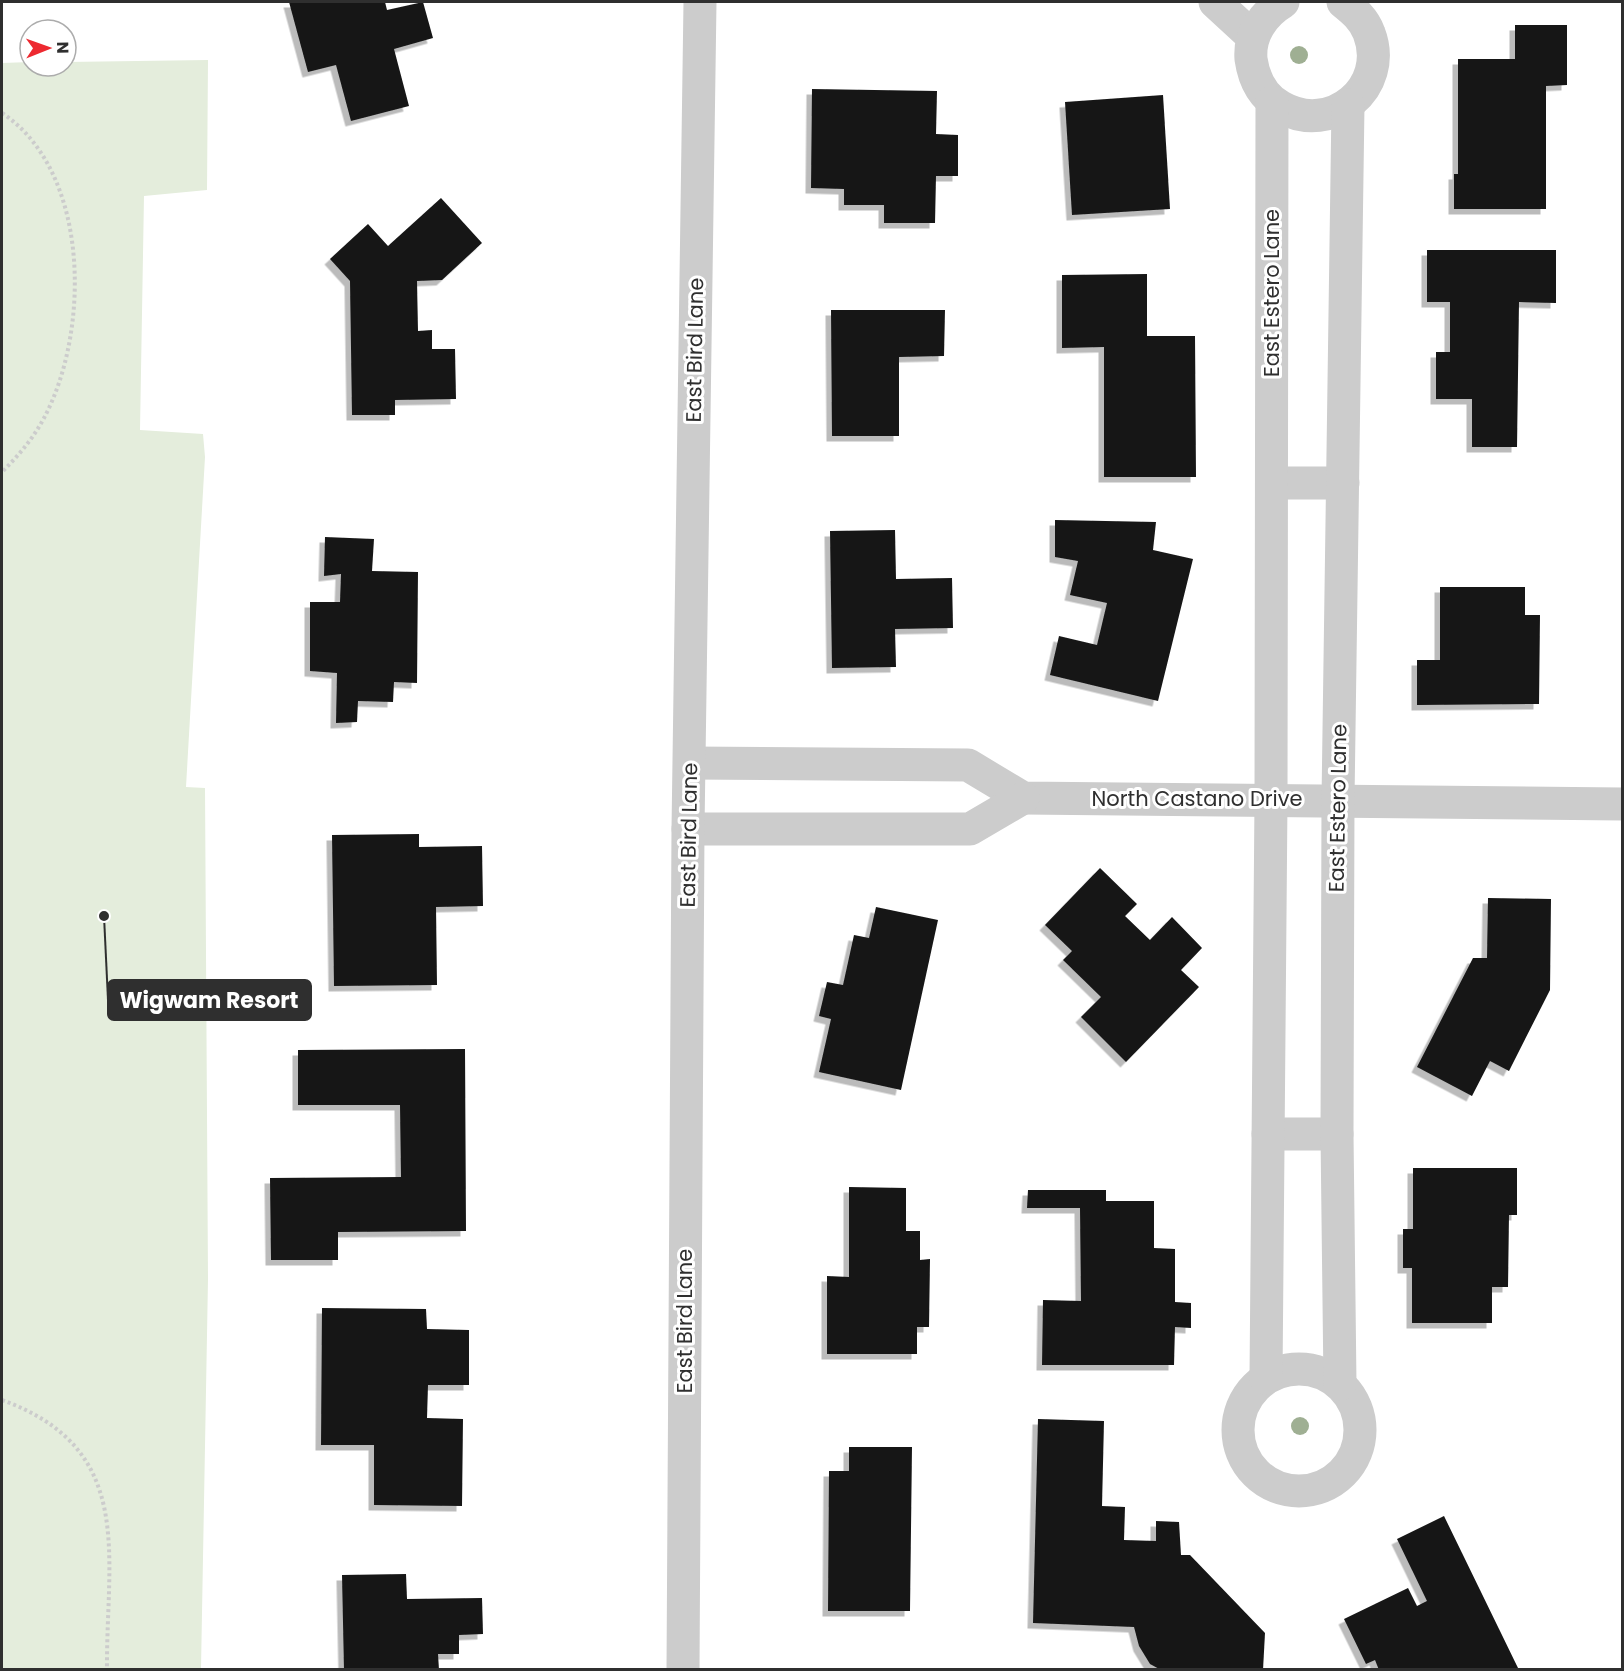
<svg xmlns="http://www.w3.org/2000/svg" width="1624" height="1671" font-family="Poppins,sans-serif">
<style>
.green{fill:#e4eddc}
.building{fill:#161616;filter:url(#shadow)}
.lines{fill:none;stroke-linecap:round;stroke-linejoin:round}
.path{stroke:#ccc;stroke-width:4;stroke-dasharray:3 3;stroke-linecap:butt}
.street{stroke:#ccc;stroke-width:33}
.tree{fill:#9faf93}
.labels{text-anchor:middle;stroke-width:6;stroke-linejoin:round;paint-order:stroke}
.street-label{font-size:21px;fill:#2f2f2f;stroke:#fff}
.leader{fill:none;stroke:#2f2f2f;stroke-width:2}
.callout-dot{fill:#2f2f2f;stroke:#fff;stroke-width:2}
.callout{fill:#2f2f2f;stroke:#2f2f2f;stroke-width:2}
.callout-label{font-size:22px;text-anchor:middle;font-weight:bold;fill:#fff}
</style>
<defs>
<filter id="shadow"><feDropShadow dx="-5.5" dy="5.5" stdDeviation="0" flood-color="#0004"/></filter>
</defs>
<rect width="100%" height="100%" fill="#fff"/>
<!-- green -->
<path class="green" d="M208,60L207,190L144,196L140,430L203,434L205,457L186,787L205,788L208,1279L201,1669H2V63L30,62V66H66V62Z"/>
<!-- building -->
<g class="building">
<path d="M289,2H385L387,10L423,2L433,38L394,49L409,106L351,121L336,65L308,72Z"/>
<path d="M1515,25H1567V85L1546,86V209H1454V174H1458V59H1515Z"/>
<path d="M812,89L937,91L936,134L958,135V176H936L935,223H884V205H844V189L811,188Z"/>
<path d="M1163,95L1170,209L1072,215L1065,102Z"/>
<path d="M441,198L482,243L442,280L417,281L418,331L432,330V349H455L456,399L395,400V415H352L350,281L330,259L368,224L388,246Z"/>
<path d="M1427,250H1556V303L1519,302L1517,447H1472V399H1436V352H1450V302H1427Z"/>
<path d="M1147,274V336H1195L1196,477H1104V347L1062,348V275Z"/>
<path d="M831,310H945L944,356L899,357V436H832Z"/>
<path d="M1055,520L1156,522L1153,550L1193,559L1158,701L1050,675L1059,636L1097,645L1107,603L1070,595L1078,561L1055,557Z"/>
<path d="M895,530L896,579L952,578L953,628L895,629L896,667L832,668L830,531Z"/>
<path d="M325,537L374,539L372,571L418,572L417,683L394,682L393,702L358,701L357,722L336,723L337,673L310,671V602H340L341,574L324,576Z"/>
<path d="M1440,587H1525V615H1540L1539,704L1417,705V660H1440Z"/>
<path d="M419,834V847L482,846L483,906L436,907L437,985L334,986L332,835Z"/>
<path d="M1100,868L1137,904L1125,916L1150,940L1172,917L1202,948L1181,970L1199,987L1126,1062L1081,1017L1101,997L1063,960L1072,951L1045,925Z"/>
<path d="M1488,898L1551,899L1550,990L1509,1071L1490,1061L1472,1096L1417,1067L1473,958H1487Z"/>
<path d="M876,907L938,920L901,1090L819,1072L831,1019L819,1016L827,982L843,985L854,935L869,938Z"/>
<path d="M465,1049L466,1231L338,1232V1260H271L270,1178L401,1177L400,1105H298V1050Z"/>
<path d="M1413,1168H1517V1215H1509L1508,1287H1492V1323H1412V1268H1403V1229H1413Z"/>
<path d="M849,1187L906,1188V1231H920V1260L930,1259L929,1327H917V1354H827V1276L849,1277Z"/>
<path d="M1028,1190H1106V1201H1154V1248L1175,1249V1302L1191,1303V1328L1175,1327L1174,1365H1042L1043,1300L1081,1301L1080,1208H1027Z"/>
<path d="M322,1308L426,1309L427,1329L469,1330V1385H428L427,1418L463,1419L462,1506L374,1505V1445H321Z"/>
<path d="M1038,1419L1104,1421L1102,1506L1125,1507L1124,1540L1156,1541V1521L1179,1522L1181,1555H1190L1265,1633L1263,1670H1161L1150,1664L1139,1646L1134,1627L1033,1623Z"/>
<path d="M849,1447H912L910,1611H828L829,1471H849Z"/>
<path d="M1444,1516L1518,1668L1515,1670H1379L1375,1660L1366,1664L1344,1619L1408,1588L1417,1606L1427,1601L1397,1539Z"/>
<path d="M406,1574L407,1599L482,1598L483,1634L459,1635V1654H438L439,1670H344L342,1575Z"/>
</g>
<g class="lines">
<!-- path -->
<g class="path">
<path d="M2,113C91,172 90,332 44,418C33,439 18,456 2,472"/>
<path d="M2,1400C137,1449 106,1555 107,1670"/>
</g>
<!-- street -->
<g class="street">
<path d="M1215,2L1253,37"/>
<path d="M1283,2C1263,14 1249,35 1251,59C1254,80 1263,97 1281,107C1331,136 1390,87 1369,33C1364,19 1353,10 1343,2"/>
<path d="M1272,483H1343"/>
<path d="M690,763L968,765L1023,798L1622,804"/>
<path d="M688,829H970L1023,798"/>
<path d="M1268,1134H1337"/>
<circle cx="1299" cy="1430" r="61"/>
<path d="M1266,1378L1271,800L1272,102"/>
<path d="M1340,1384L1337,1134L1338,800L1348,105"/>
<path d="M683,1670L688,829L700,2"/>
</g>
</g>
<!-- trees -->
<g class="tree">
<circle cx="1299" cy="55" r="9"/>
<circle cx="1300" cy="1426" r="9"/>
</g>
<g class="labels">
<!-- street labels -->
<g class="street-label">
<text transform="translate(1272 293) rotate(-90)" y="7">East Estero Lane</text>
<text transform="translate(695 350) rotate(-89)" y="7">East Bird Lane</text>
<text x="1197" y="806">North Castano Drive</text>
<text transform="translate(1338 808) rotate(-89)" y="7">East Estero Lane</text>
<text transform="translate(689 835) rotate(-89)" y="7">East Bird Lane</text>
<text transform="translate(685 1321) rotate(-90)" y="7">East Bird Lane</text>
</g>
</g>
<!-- callouts -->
<path class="leader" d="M104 916L108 1000"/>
<circle class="callout-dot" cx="104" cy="916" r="6"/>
<rect class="callout" x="108" y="980" width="203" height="40" rx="6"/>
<g class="callout-label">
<text x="209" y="1008">Wigwam Resort</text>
</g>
<!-- border -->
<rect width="1624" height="1671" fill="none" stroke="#2f2f2f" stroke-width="6"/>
<!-- north arrow -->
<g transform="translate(48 48) rotate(89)"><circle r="28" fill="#ffffff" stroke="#acacac" stroke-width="1.5"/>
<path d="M0-4.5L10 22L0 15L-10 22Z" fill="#ed2930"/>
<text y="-9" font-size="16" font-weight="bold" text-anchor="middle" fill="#2f2f2f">N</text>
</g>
</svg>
